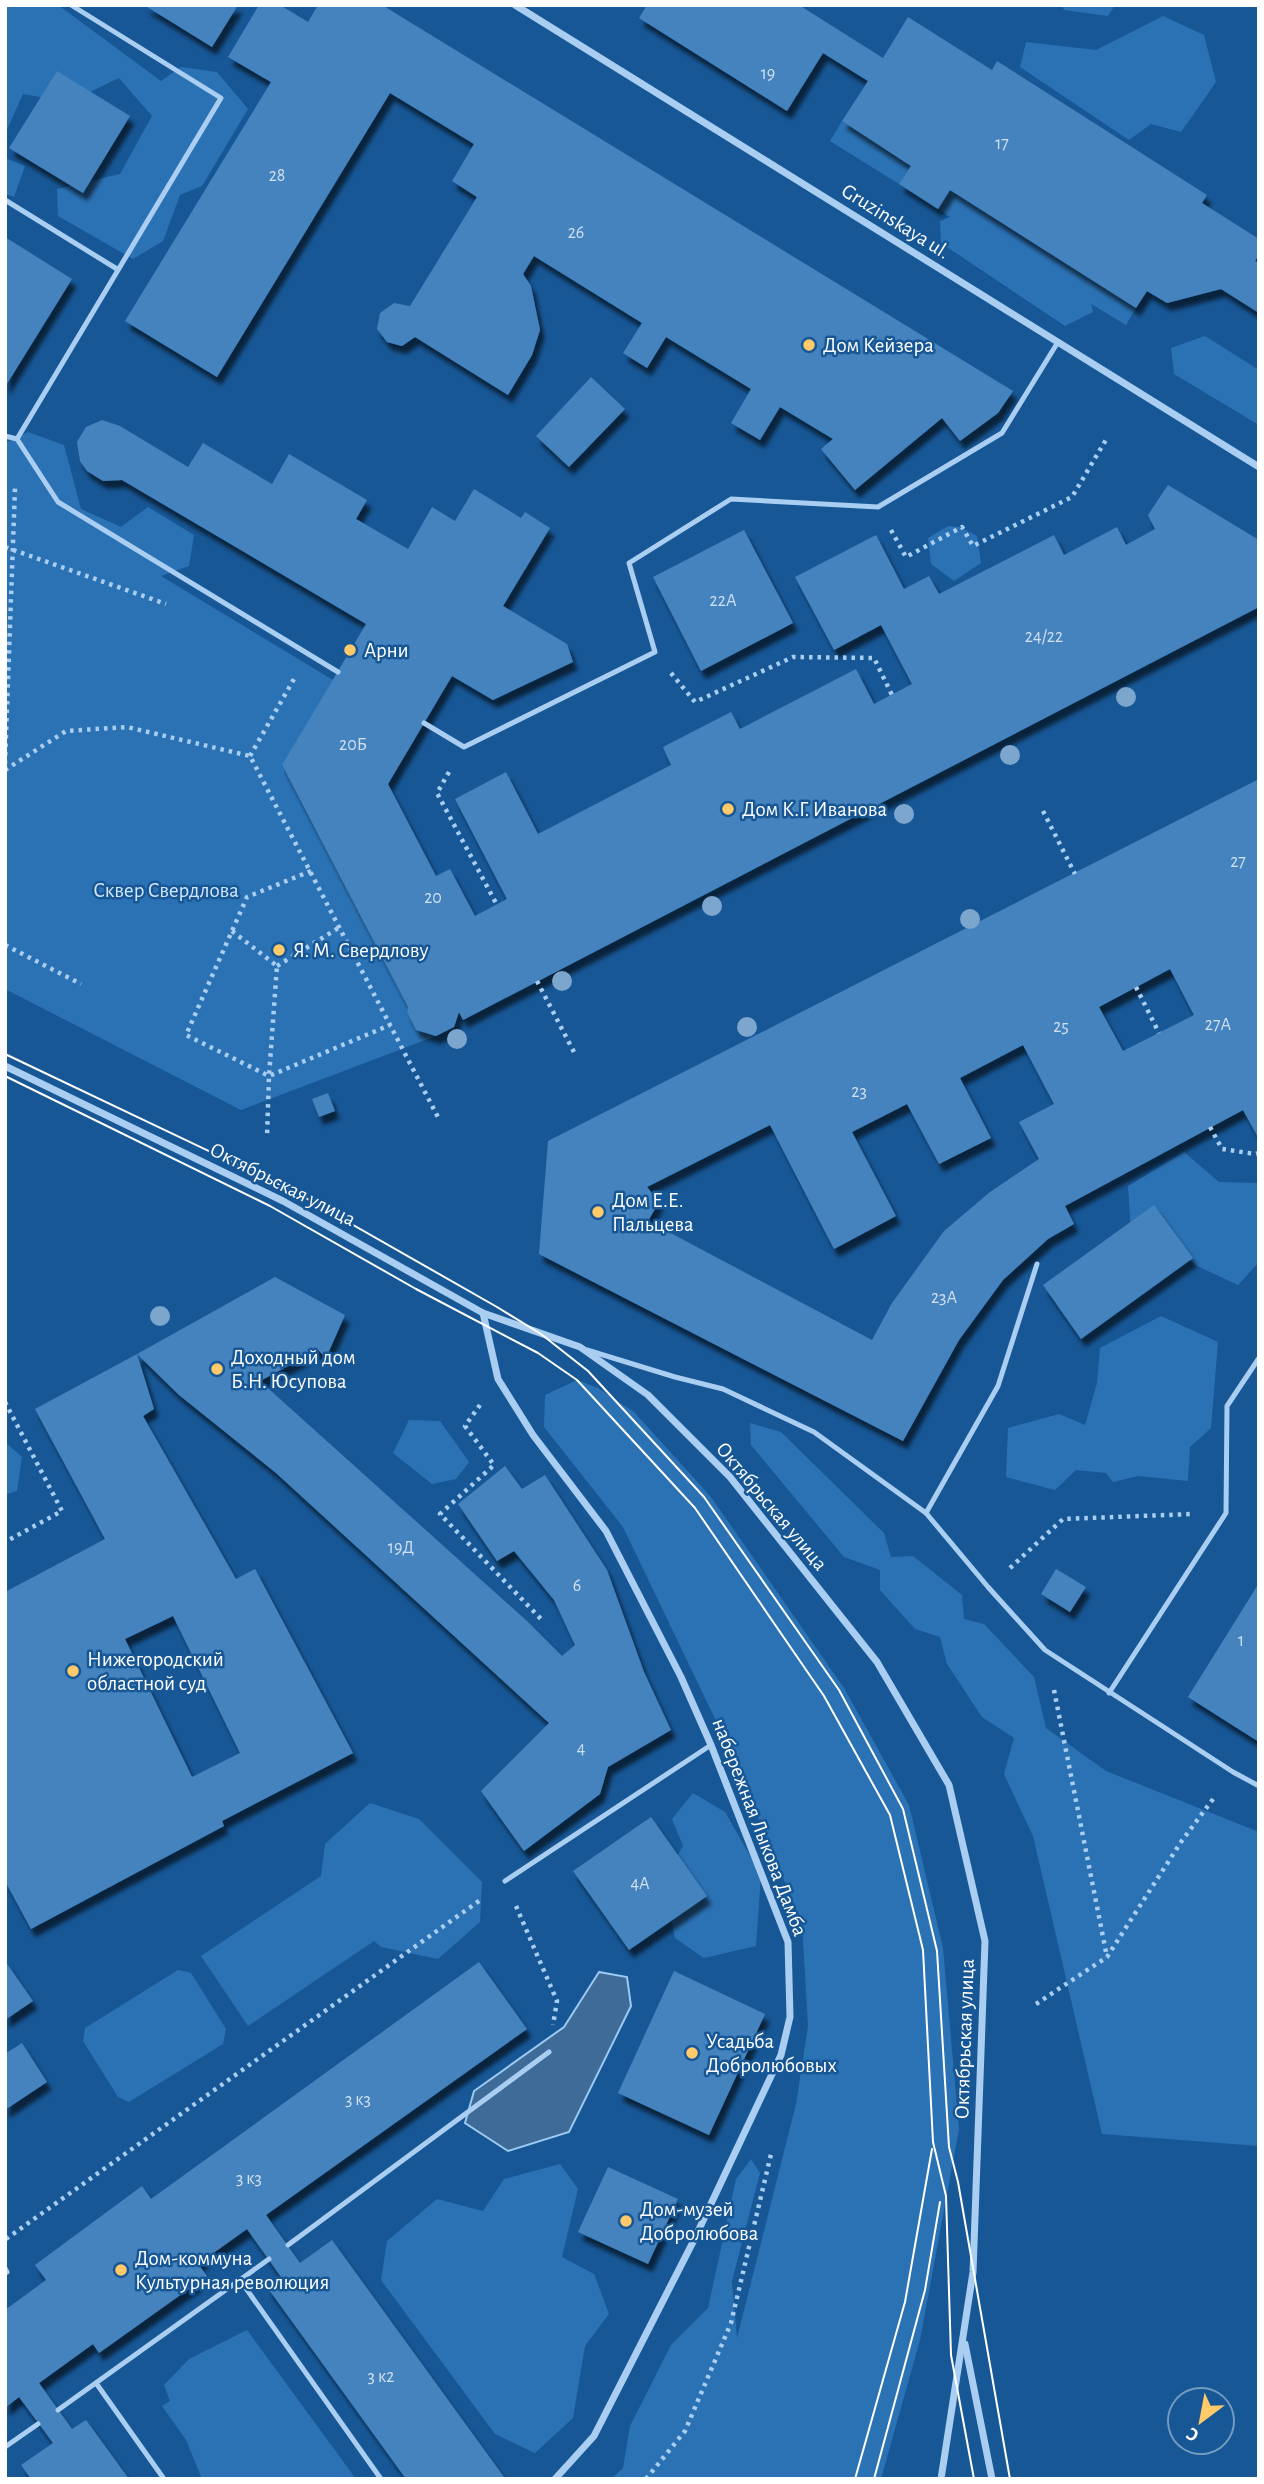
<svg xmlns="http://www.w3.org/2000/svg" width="1264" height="2484" font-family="'Alegreya Sans',sans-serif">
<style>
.green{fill:#2b72b5}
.water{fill:#3e6b98;stroke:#9ccaf3;stroke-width:2}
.building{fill:#4483bf;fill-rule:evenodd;filter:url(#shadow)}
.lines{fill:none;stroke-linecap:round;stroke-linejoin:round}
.path{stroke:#a9cef1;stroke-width:4.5;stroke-dasharray:3.5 5;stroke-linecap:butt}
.lane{stroke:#a9cef1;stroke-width:5}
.street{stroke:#a9cef1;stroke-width:7}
.tram{stroke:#fff;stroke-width:2}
.tree{fill:#7da6ce}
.poi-dot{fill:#ffca69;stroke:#175796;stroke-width:2.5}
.labels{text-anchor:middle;stroke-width:5;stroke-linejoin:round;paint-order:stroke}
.number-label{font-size:18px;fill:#d0e0ef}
.street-label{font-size:21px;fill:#fff;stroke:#175796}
.poi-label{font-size:21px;fill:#fff;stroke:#175796;text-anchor:start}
.park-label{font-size:21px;fill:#d1e7fc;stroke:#175796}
</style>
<defs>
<filter id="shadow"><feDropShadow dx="4.5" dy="8" stdDeviation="2" flood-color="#0009"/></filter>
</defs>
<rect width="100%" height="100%" fill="#175796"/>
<!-- green -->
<g class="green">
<path d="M5,5H58L161,81L181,67L217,72L248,109L202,186L180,195L163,241L133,259L58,216L57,189L120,174L152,116L119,78L69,102L23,94L5,134Z"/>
<path d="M1062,5H1115L1108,16L1064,10Z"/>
<path d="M1163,16L1204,35L1216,82L1181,132L1151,124L1129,140L1020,67L1026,42L1096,50Z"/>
<path d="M842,121L911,166L899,184L830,141Z"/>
<path d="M5,158L25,166L14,197L5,194Z"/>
<path d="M950,190L1136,308L1126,325L1091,304L1093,312L1065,326L941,243L940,221L950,217L938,209Z"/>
<path d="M1205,336L1259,370V425L1174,374L1171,348Z"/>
<path d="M28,432L64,445L81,509L121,527L148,507L194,535L189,566L161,576L333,680L282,766L408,1007L407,1012L416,1030L436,1036L241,1110L5,989V443Z"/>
<path d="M948,526L960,527L977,536L981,563L954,581L931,564L928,538Z"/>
<path d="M1184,1152L1219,1182L1259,1183V1262L1238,1285L1197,1266L1169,1242L1131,1233L1128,1186Z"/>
<path d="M1161,1316L1218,1342L1211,1428L1190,1447L1188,1481L1138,1476L1113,1482L1106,1473L1076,1470L1055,1490L1006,1477L1008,1428L1059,1414L1085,1425L1097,1383L1100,1348Z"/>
<path d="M577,1380L598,1388L634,1412L711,1497L844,1688L909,1805L943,1948L959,2129L920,2340L881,2479H611L623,2468L630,2426L671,2345L708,2308L736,2179L751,2159L760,2173L732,2281L737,2338L796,2104L808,2026L802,1923L730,1750L623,1527L544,1427L545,1395Z"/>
<path d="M409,1420L440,1421L469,1462L456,1479L432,1484L393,1453Z"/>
<path d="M750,1423L781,1432L884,1533L891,1557L913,1556L962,1595L964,1619L984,1624L1034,1677L1046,1728L1106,1771L1259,1832V2146L1102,2134L1033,1836L1004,1774L1014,1738L982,1717L947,1664L940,1637L915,1629L880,1590V1570L844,1557L751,1445Z"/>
<path d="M5,1442L22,1457L17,1491L5,1495Z"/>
<path d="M693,1793L725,1812L761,1875L756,1946L704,1958L675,1938L663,1880L683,1846L672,1819Z"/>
<path d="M370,1803L419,1819L482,1882L480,1922L438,1959L381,1947L374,1941L248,2026L201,1956L321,1876L325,1844Z"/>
<path d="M178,1970L191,1973L226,2029L223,2044L129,2102L118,2097L83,2041L85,2028Z"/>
<path d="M560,2164L578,2189L562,2257L594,2274L609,2314L585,2346L573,2418L535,2453L495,2434L381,2280L387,2241L437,2199L483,2211L504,2179Z"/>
<path d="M247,2330L356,2479H202L186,2440L162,2406L170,2401L164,2385L189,2359Z"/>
</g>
<!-- water -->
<path class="water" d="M599,1972L627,1977L631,2006L569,2132L508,2151L465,2123L474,2091L564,2027Z"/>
<!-- building -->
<g class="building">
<path d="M144,5H238L212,47Z"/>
<path d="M259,5H280L308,22L318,5H382L1013,391L998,413L960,441L942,418L855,490L821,449L833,439L780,407L760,440L731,423L751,389L666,337L647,368L623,353L642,323L534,256L523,274L531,286L540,330L532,355L508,395L415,337L402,346L387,342L377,329L380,313L394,303L410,306L477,197L452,181L474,144L390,93L217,377L125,321L271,82L228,57Z"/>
<path d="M647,5H799L883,58L908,17L992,70L997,61L1207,195L1202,203L1259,239V255L1255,261L1259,263V313L1221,289L1167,303L1147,291L1136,308L950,190L938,209L899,184L911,166L842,121L868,81L823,53L787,111L639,18Z"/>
<path d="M57,71L130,116L83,193L9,148Z"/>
<path d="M5,237L72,279L5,387Z"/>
<path d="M591,377L625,409L569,467L536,436Z"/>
<path d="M102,420L120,426L188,467L203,443L272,484L289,454L367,500L356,519L408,549L432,507L455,521L474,489L521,518L525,512L550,528L503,606L567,644L573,662L493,700L452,676L388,784L436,876L450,869L475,916L507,899L455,799L506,772L538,834L671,765L663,747L731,712L740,729L856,669L874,704L912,684L881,625L834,650L795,577L876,535L904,589L929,576L939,594L1054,535L1064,555L1117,527L1126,545L1155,529L1148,515L1168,485L1259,540V607L463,1020L459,1012L454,1027L436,1036L416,1030L407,1012L408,1007L282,765L366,624L122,480L103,481L87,471L80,461L77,442L86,427Z"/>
<path d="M744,530L793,623L701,671L653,577Z"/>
<path d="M1259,779V1139L1243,1110L1065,1206L1074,1224L1048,1239L1003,1280L959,1340L903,1441L539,1254L548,1141ZM1170,969L1194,1015L1123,1051L1099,1007ZM1023,1045L1054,1104L1019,1122L1039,1159L990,1192L944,1231L892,1303L872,1340L648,1221L659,1202L647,1187L770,1125L834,1249L896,1216L852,1132L907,1104L939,1164L991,1138L960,1078Z"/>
<path d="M328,1093L335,1111L319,1117L312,1099Z"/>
<path d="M1154,1205L1193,1258L1081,1339L1043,1285Z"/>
<path d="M275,1277L345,1315L326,1358L318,1350L260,1381L527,1621L562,1656L575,1645L554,1600L514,1551L497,1561L458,1504L505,1466L522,1489L545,1475L607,1570L644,1672L671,1730L608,1767L600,1794L524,1851L481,1791L549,1723L276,1473L179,1395L137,1354Z"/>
<path d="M137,1354L154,1409L143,1416L236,1579L255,1569L353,1753L222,1821L224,1826L31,1929L5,1881V1592L105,1539L35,1409ZM173,1616L240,1753L192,1777L125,1639Z"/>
<path d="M1056,1569L1086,1587L1070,1612L1041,1594Z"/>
<path d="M1259,1583V1742L1188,1697Z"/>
<path d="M651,1817L707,1896L629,1950L573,1871Z"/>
<path d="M5,1961L33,2001L5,2020Z"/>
<path d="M479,1962L527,2029L266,2215L300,2263L332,2240L504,2477L406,2479L267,2287L281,2277L247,2229L198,2264L207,2276L99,2353L93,2344L39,2383L72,2429L86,2420L129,2479H31L21,2465L53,2443L19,2397L5,2408V2310L46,2280L35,2265L142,2186L151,2199Z"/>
<path d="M674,1971L765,2014L709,2135L618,2093Z"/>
<path d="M22,2043L47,2082L5,2110V2054Z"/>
<path d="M608,2167L678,2199L648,2264L578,2232Z"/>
</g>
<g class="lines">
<!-- path -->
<g class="path">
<path d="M891,530L906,557L962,527L973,546L1072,497L1107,438"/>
<path d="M5,547L166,604"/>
<path d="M671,673L695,702L793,657L874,658L892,695"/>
<path d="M250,756L294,679"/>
<path d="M5,764L15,488"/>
<path d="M5,770L66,731L127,727L250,756L440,1121"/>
<path d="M449,772L437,793L497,905"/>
<path d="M1043,811L1075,874"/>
<path d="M311,871L247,897L186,1035L269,1076L390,1025"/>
<path d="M232,931L277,966L269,1076L267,1137"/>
<path d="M5,945L81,984"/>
<path d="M277,966L340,927"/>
<path d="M537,981L575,1054"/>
<path d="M1136,987L1159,1033"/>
<path d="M1210,1127L1222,1149L1255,1154L1259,1153"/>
<path d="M5,1402L62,1511L5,1542"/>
<path d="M480,1405L465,1426L494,1465L440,1514L541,1619"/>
<path d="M1010,1568L1063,1519L1192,1514"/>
<path d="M1054,1690L1107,1957"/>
<path d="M516,1906L557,2001L553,2025"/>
<path d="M1036,2004L1107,1957L1181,1842L1216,1795"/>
<path d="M6,2239L483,1898"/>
<path d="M646,2479L685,2431L731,2323L772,2150"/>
</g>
<!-- lane -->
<g class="lane">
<path d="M5,200L117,269"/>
<path d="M5,436L17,439L58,502L338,672"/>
<path d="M17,439L221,98L71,5"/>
<path d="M424,723L464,747L655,652L629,563L731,499L878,507L1002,433L1058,342"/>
<path d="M587,1350L675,1377L723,1389L814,1432L926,1513L988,1587L1045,1650L1233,1772L1259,1786"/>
<path d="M926,1513L998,1386L1037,1264"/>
<path d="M1109,1693L1226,1513L1227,1406L1259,1358"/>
<path d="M505,1881L711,1745"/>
<path d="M288,2245L549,2052"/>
<path d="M5,2268L7,2272L5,2273"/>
<path d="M240,2280L381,2479"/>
<path d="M96,2383L164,2479"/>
<path d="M58,2410L269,2259"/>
<path d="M5,2447L38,2424"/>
</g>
<!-- street -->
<g class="street">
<path d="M515,5L1259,467"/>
<path d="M5,1066L283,1201L483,1313L580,1347L648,1395L730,1477L877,1662L949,1785L985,1941L973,2272L941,2479"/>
<path d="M483,1313L498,1379L533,1435L606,1531L681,1677L711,1745L788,1942L790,2017L781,2055L693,2242L594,2436L555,2479"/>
<path d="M965,2344L992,2479"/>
</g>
<!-- tram -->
<g class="tram">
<path d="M5,1054L297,1193L497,1307L541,1334L588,1371L704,1497L839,1690L903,1809L937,1951L949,2147L958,2182L1010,2479"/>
<path d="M5,1076L270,1206L416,1289L538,1353L577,1380L695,1508L824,1696L890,1815L923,1950L933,2142L946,2196L951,2355L974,2479"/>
<path d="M855,2479L905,2302L932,2149"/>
<path d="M874,2479L925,2290L940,2202"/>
</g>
</g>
<!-- trees -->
<g class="tree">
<circle cx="1126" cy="697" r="10"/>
<circle cx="1010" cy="755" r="10"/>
<circle cx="904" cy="814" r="10"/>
<circle cx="712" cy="906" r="10"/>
<circle cx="970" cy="919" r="10"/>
<circle cx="562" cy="981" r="10"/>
<circle cx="747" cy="1027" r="10"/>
<circle cx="457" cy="1039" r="10"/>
<circle cx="160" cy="1316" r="10"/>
</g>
<!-- markers -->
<g class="poi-dot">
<circle cx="809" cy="345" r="7"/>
<circle cx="350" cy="650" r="7"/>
<circle cx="728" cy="809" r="7"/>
<circle cx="279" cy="950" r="7"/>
<circle cx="598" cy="1212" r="7"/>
<circle cx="217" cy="1369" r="7"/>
<circle cx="73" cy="1671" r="7"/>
<circle cx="692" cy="2053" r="7"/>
<circle cx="626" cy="2221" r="7"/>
<circle cx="121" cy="2270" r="7"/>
</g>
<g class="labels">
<!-- number labels -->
<g class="number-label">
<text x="768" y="79">19</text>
<text x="1002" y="149">17</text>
<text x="277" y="181">28</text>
<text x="576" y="238">26</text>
<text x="723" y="606">22А</text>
<text x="1044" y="642">24/22</text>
<text x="353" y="750">20Б</text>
<text x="1238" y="867">27</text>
<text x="433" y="903">20</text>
<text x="1218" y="1030">27А</text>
<text x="1061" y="1032">25</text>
<text x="859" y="1097">23</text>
<text x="944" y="1303">23А</text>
<text x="401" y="1553">19Д</text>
<text x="577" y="1591">6</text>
<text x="1241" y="1646">1</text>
<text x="581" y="1754">4</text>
<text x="640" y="1889">4А</text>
<text x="358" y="2105">3 к3</text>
<text x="249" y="2184">3 к3</text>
<text x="381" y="2382">3 к2</text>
</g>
<!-- street labels -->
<g class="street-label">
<text transform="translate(896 221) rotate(32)" y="7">Gruzinskaya ul.</text>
<text transform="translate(283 1184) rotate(27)" y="7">Октябрьская улица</text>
<text transform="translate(772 1506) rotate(50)" y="7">Октябрьская улица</text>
<text transform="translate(760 1827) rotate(69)" y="7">набережная Лыкова Дамба</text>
<text transform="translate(964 2039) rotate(-88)" y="7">Октябрьская улица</text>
</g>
<!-- poi labels -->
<g class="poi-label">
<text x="823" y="352">Дом Кейзера</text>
<text x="364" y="657">Арни</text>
<text x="742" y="816">Дом К.Г. Иванова</text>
<text x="293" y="957">Я. М. Свердлову</text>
<text x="612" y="1207">Дом Е.Е.<tspan x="612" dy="24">Пальцева</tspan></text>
<text x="231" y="1364">Доходный дом<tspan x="231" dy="24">Б.Н. Юсупова</tspan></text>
<text x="87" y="1666">Нижегородский<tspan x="87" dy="24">областной суд</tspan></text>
<text x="706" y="2048">Усадьба<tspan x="706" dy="24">Добролюбовых</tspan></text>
<text x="640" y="2216">Дом-музей<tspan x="640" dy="24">Добролюбова</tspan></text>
<text x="135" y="2265">Дом-коммуна<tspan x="135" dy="24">Культурная революция</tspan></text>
</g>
<!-- park labels -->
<g class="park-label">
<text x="166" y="897">Сквер Свердлова</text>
</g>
</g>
<!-- border -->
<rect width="1264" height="2484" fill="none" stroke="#ffffff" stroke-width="14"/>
<!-- north arrow -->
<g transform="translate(1201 2421) rotate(212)"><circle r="33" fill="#175796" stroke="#749ac0" stroke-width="2"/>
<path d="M0-5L12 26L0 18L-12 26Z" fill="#ffca69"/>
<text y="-10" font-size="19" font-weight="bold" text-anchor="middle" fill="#ffffff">С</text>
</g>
</svg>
